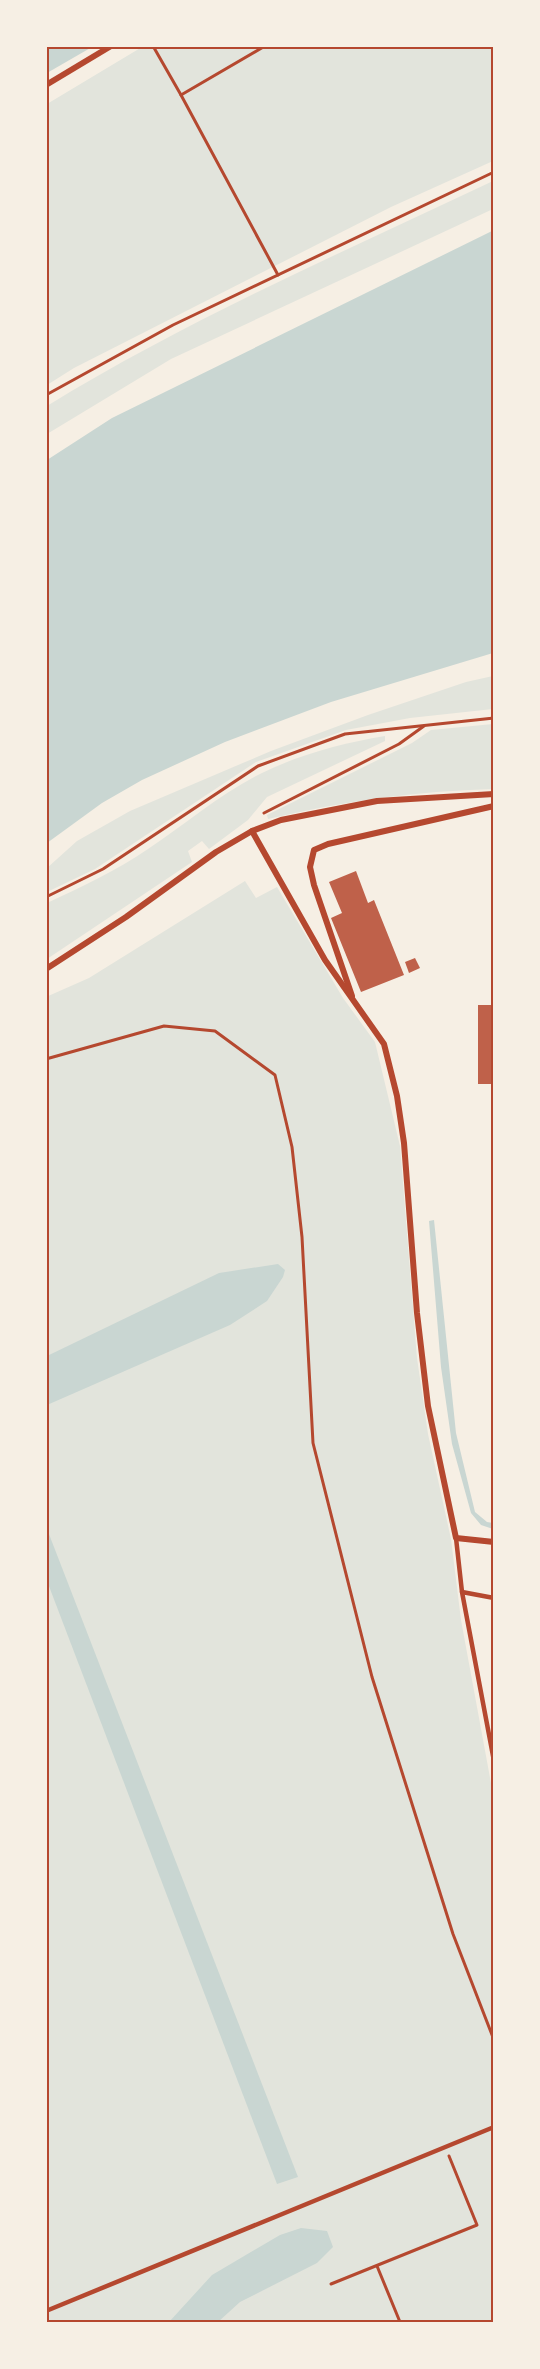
<svg xmlns="http://www.w3.org/2000/svg" width="540" height="2369" font-family="'Fira Sans Condensed',sans-serif">
<style>
.green{fill:#e2e4dc}
.water{fill:#c9d6d2}
.building{fill:#bf614a}
.lines{fill:none;stroke-linecap:round;stroke-linejoin:round}
.path{stroke:#b5482f;stroke-width:3}
.service{stroke:#b5482f;stroke-width:4.5}
.minor{stroke:#b5482f;stroke-width:6}
.neatline{fill:none;stroke:#b5482f;stroke-width:2}
</style>
<rect width="100%" height="100%" fill="#f6efe4"/>
<!-- green -->
<g class="green">
<path d="M142,47H493V161L391,207L74,368L47,385V104Z"/>
<path d="M493,181V209L171,359L47,434V406C189,319 343,252 493,181Z"/>
<path d="M493,676V709L410,718L346,730L256,762L95,869L47,892V868L77,841L130,811L271,751L368,715L466,682Z"/>
<path d="M493,724V789C417,791 343,801 268,819L267,815L412,743L431,730Z"/>
<path d="M385,736V741L267,797L248,820L209,849L202,841L188,851L192,862L47,959V903C81,887 116,871 148,849C186,824 221,793 262,773C301,754 343,743 385,736Z"/>
<path d="M245,881L256,898L277,887L343,998L375,1042L400,1146L417,1358L428,1434L451,1539L461,1620L493,1794V2322H47L46,997L89,978Z"/>
</g>
<!-- water -->
<g class="water">
<path d="M47,46H92V47L47,73Z"/>
<path d="M492,231L493,653L331,702L225,742L142,780L102,803L47,843V460L112,418Z"/>
<path d="M434,1220L456,1433L475,1512L487,1522L493,1523V1529L481,1525L471,1513L452,1444L441,1367L429,1221Z"/>
<path d="M278,1264L285,1270L283,1277L267,1301L230,1325L47,1405V1356L219,1273Z"/>
<path d="M46,1529H47L298,2177L277,2184L47,1581Z"/>
<path d="M301,2228L327,2231L333,2247L317,2263L240,2302L218,2322H169L212,2275L280,2235Z"/>
</g>
<!-- building -->
<g class="building">
<path d="M356,871L368,903L374,900L404,975L361,992L331,918L342,913L329,882Z"/>
<path d="M415,958L420,968L409,973L405,962Z"/>
<rect x="478" y="1005" width="16" height="79"/>
</g>
<g class="lines">
<!-- path -->
<g class="path">
<path d="M153,46L181,95L265,46"/>
<path d="M181,95L278,275"/>
<path d="M46,395L173,325L494,172"/>
<path d="M264,813L399,744L424,726"/>
<path d="M46,897L103,869L258,766L345,734L494,718"/>
<path d="M46,1059L164,1026L215,1031L275,1075L292,1147L302,1237L313,1443L372,1677L453,1934L494,2040"/>
<path d="M377,2266L400,2322"/>
<path d="M331,2284L477,2225L449,2156"/>
</g>
<!-- service -->
<g class="service">
<path d="M456,1538L462,1592L494,1761"/>
<path d="M462,1592L494,1598"/>
<path d="M46,2311L494,2127"/>
</g>
<!-- minor -->
<g class="minor">
<path d="M46,85L111,46"/>
<path d="M252,831L325,960L384,1044L397,1096L404,1143L417,1313L428,1406L456,1538L494,1542"/>
<path d="M46,969L126,917L216,852L252,831L281,820L377,801L494,794"/>
<path d="M352,996L314,885L310,867L314,850L328,844L494,806"/>
</g>
</g>
<!-- border -->
<rect width="540" height="2369" fill="none" stroke="#f6efe4" stroke-width="96"/>
<rect x="48" y="48" width="444" height="2273" class="neatline"/>
</svg>
